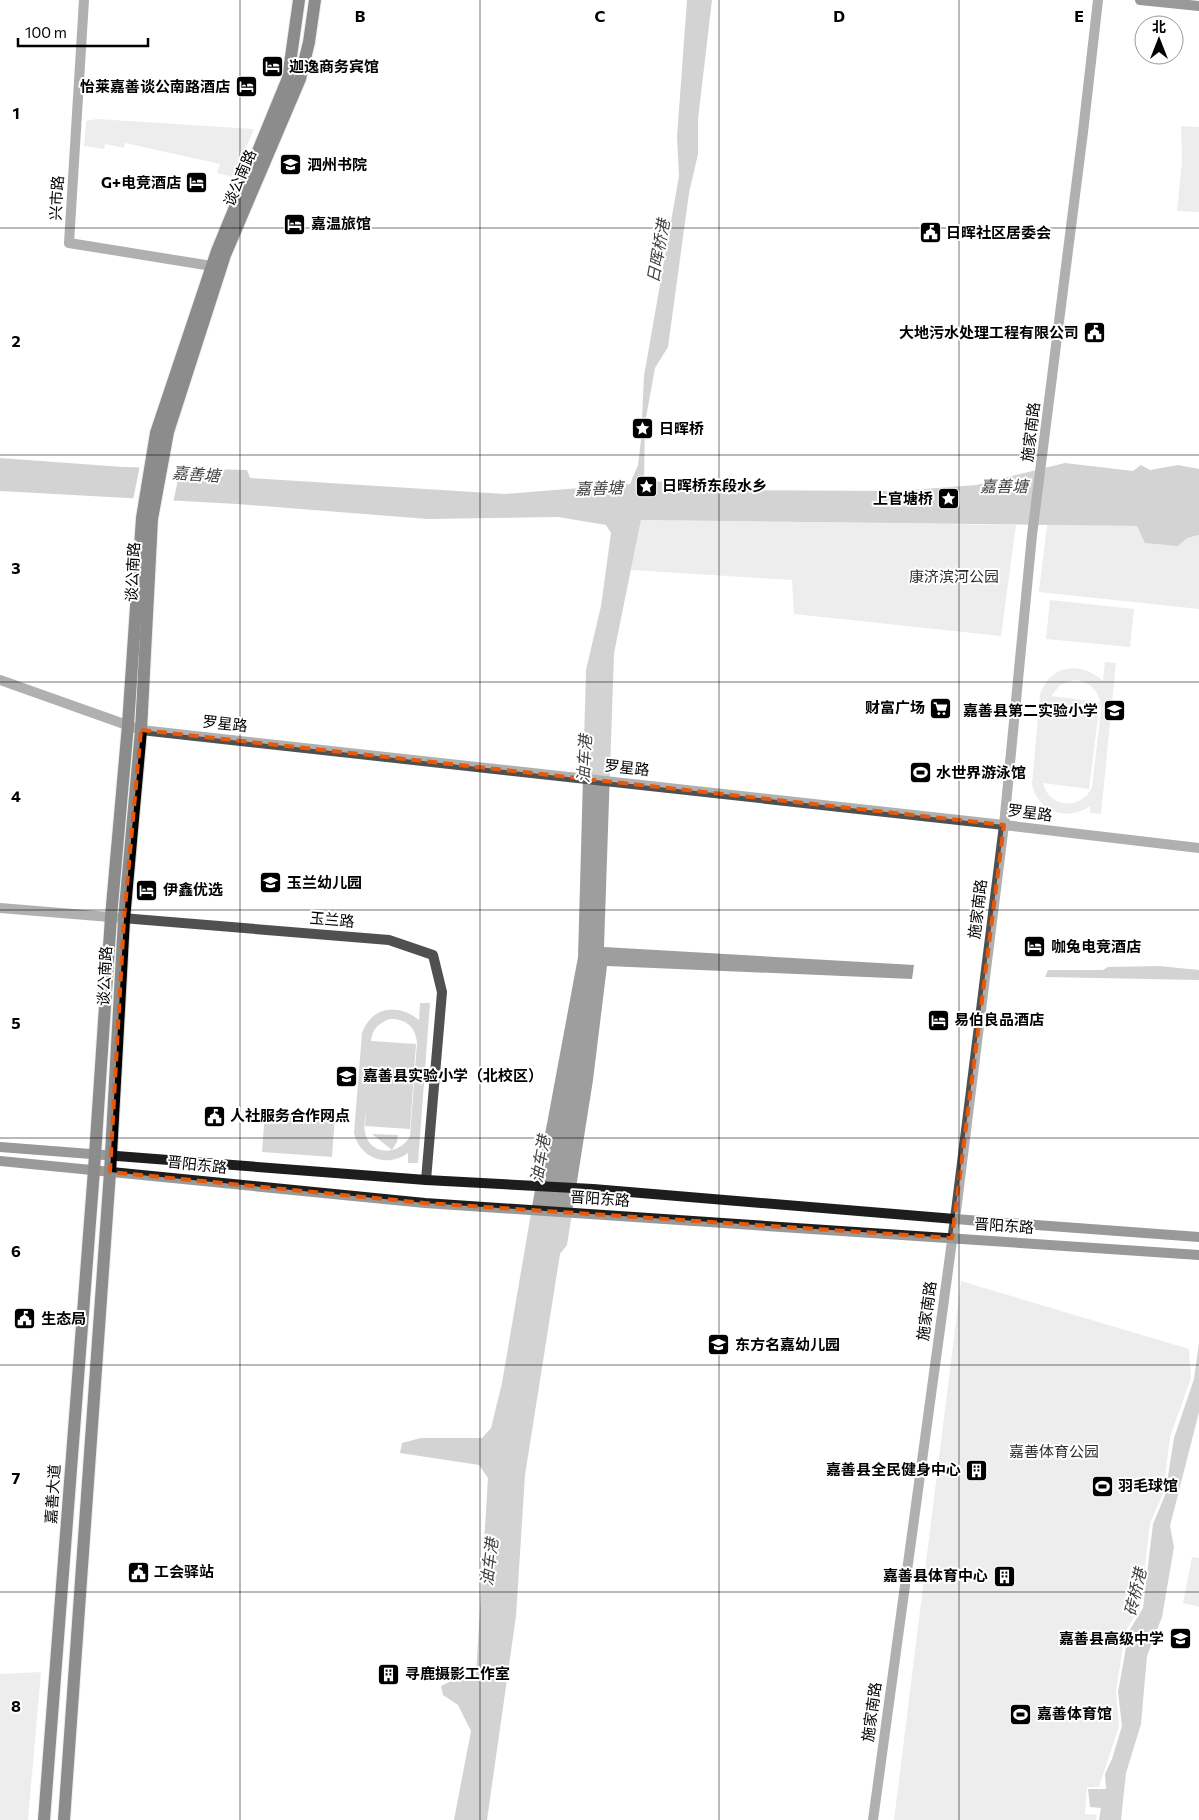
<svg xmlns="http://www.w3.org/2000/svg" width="1199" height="1820" font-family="Commissioner,'Noto Sans SC',sans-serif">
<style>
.green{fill:#d7d7d7;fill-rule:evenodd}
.water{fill:#9e9e9e}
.pier{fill:#fff}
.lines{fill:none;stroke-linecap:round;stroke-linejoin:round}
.primary-casing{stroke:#dbdbdb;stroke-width:14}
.street{stroke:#505050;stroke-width:10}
.secondary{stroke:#1d1d1d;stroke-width:10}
.primary{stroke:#000;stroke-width:12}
.marked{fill:none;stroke:#e8590c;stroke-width:4;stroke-dasharray:10 6;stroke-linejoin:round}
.grid{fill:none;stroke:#000;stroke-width:1;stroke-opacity:0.55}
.labels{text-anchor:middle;stroke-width:4;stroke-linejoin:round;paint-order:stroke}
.poi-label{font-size:15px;font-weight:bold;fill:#000;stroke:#fff;text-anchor:start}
.street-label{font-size:15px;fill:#000;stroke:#fff}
.park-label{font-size:15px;fill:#2e2e2e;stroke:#fff}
.water-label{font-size:16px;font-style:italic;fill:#3f3f3f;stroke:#fff}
.grid-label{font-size:16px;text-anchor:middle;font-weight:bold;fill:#000;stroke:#fff;stroke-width:4;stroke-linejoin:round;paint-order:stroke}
</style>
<rect width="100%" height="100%" fill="#fff"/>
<!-- green -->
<g class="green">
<path d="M97,119L254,129L233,177L217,173L220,164L125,143L124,148L105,144L104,149L84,146L86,121Z"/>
<path d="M1181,126L1199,127V212L1177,211L1182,160Z"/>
<path d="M641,520L1016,525L1001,636L794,614L792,580L631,570Z"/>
<path d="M1047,525L1137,526L1187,538L1199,535V609L1039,592Z"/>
<path d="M1050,600L1134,609L1130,647L1046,639Z"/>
<path d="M1105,662L1116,663L1101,814L1090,813V806C1068,822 1037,812 1032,784L1040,694C1051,664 1081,661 1103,681ZM1074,680C1090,681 1101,692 1101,709L1092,787C1082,810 1049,809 1043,783L1089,789L1100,702L1051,696L1060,685Z"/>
<path d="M420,1003H430L418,1163H408V1153C388,1168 360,1159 354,1133L362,1033C372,1006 398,1003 419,1020ZM390,1019C405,1018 416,1027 417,1043L410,1136C401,1154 373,1157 366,1136C363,1128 365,1119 366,1111L365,1126L410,1129L416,1044L371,1041C372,1029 379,1023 390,1019Z"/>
<path d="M265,1111L335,1116L332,1157L262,1152Z"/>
<path d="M372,1134L398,1135L397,1142L392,1150Z"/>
<path d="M961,1281L1189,1349L1191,1378L1170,1437L1163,1494L1150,1523L1140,1608L1125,1632L1116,1692L1119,1726L1099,1787H1087L1085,1814L1097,1815L1096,1820H894Z"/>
<path d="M1192,1557L1199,1558V1607L1183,1603Z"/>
<path d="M41,1672L28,1820H0V1674Z"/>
</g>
<!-- water -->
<g class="water">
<path d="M687,0H712L698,119V154L689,193L668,347L655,368L645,423L644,480L742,490L898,491L976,485L1065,463L1133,471L1141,465L1150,470L1178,465L1199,469V535L1187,538L1178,546L1145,543L1137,526L641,520L614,653L604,947L914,965L912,979L607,966L593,1080L567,1245L560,1254L525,1475L516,1616L487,1820H454L471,1731L458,1705L443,1695L441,1686L453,1680L476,1675L488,1478L479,1465L400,1453L402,1443L421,1438H482L491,1428L502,1383L538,1172L578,957L586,670L601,606L611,533L606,525L558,517L428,519L237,504L0,491V458L123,467L247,470L250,478L505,494L630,484L638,465L641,440L644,376L679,176L677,137Z"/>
<path d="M1159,966L1199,970V980L1045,977L1048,970H1103L1108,967Z"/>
<path d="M1199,1343V1412L1170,1526L1174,1547L1162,1617L1147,1656L1141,1724L1126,1773L1121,1820H1099L1101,1808L1090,1807L1088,1789H1106L1105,1774L1112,1759L1122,1726L1118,1692L1129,1631L1143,1608L1153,1524L1165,1495L1174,1438L1194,1379Z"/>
</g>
<!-- pier -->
<path class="pier" d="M140,465L181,466L173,503L133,500Z"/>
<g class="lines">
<defs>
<g id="primary">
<path d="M44,1820L94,1170L111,917L128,725L142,518L156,433L217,251L288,78L299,0"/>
<path d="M64,1820L110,1172L124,919L141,730L152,519L168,432L225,255L300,79L309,42L315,0"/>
</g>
</defs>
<!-- primary casing -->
<use href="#primary" class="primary-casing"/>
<!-- street -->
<g class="street">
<path d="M84,0L69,243L218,267"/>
<path d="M0,680L141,730L1004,825L1199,848"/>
<path d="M0,908L389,940L433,955L442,992L426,1180"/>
<path d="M873,1820L955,1219L1004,825L1032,535L1083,132L1098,0"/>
</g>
<!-- secondary -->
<g class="secondary">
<path d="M1140,0L1199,6"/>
<path d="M0,1147L426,1180L593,1189L955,1219L1199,1237"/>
<path d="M0,1161L425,1203L1199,1255"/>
</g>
<!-- primary -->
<use href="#primary" class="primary"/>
</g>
<!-- marked area -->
<path d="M0 0H1199V1820H0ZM141,730L1004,825L952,1238L425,1203L110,1172L124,919Z" fill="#fff" fill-opacity=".55" fill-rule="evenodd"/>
<path class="marked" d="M141,730L1004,825L952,1238L425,1203L110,1172L124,919Z"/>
<!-- grid -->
<path class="grid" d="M240,0V1820M480,0V1820M719,0V1820M959,0V1820M0,228H1199M0,455H1199M0,682H1199M0,910H1199M0,1138H1199M0,1365H1199M0,1592H1199"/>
<!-- icons -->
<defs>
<symbol id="hotel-square" viewBox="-11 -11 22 22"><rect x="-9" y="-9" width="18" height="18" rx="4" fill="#000" stroke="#fff"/><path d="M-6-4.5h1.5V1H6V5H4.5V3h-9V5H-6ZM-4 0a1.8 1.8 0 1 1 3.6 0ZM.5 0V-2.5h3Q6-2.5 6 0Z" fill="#fff"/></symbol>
<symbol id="school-square" viewBox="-11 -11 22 22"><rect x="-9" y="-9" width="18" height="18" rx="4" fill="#000" stroke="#fff"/><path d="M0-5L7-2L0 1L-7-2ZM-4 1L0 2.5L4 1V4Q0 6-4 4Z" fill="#fff"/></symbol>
<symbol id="civic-square" viewBox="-11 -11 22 22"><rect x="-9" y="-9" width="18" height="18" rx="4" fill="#000" stroke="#fff"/><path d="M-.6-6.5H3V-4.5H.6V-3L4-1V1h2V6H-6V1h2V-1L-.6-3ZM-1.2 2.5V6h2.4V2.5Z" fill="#fff"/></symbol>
<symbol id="sight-square" viewBox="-11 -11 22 22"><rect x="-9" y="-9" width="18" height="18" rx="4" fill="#000" stroke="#fff"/><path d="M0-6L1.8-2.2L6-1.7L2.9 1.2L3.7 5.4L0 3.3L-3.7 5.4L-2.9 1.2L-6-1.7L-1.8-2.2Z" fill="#fff"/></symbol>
<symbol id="supermarket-square" viewBox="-11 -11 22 22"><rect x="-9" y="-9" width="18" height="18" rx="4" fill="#000" stroke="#fff"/><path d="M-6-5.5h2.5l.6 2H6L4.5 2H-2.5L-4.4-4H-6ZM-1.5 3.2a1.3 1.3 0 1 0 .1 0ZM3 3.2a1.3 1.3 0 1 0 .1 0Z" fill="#fff"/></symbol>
<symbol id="stadium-square" viewBox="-11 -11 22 22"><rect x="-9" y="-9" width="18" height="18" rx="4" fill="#000" stroke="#fff"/><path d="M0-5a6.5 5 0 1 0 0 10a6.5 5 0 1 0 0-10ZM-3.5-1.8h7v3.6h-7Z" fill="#fff"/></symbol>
<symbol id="building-square" viewBox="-11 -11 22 22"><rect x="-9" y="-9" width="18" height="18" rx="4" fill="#000" stroke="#fff"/><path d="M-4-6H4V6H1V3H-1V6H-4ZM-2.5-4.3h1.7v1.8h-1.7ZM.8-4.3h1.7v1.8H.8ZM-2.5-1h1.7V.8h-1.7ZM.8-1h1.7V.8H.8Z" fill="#fff"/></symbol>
</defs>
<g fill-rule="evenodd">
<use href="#hotel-square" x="260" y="54" width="25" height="25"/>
<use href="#hotel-square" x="234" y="74" width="25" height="25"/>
<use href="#school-square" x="278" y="152" width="25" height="25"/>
<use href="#hotel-square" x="184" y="170" width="25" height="25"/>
<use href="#hotel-square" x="282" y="212" width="25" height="25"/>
<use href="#civic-square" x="918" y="220" width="25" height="25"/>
<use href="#civic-square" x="1082" y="320" width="25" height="25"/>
<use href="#sight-square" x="630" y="416" width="25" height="25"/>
<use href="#sight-square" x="634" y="474" width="25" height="25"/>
<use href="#sight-square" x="936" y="486" width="25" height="25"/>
<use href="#supermarket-square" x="928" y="696" width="25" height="25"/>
<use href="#school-square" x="1102" y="698" width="25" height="25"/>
<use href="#stadium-square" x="908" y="760" width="25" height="25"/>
<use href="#school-square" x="258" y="870" width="25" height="25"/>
<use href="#hotel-square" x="134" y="878" width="25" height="25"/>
<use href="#hotel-square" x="1022" y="934" width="25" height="25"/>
<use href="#hotel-square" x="926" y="1008" width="25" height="25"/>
<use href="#school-square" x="334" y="1064" width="25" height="25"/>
<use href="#civic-square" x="202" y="1104" width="25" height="25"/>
<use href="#civic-square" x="12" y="1306" width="25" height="25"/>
<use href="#school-square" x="706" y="1332" width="25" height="25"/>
<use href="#building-square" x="964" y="1458" width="25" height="25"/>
<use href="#stadium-square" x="1090" y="1474" width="25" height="25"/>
<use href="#civic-square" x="126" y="1560" width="25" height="25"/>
<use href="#building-square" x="992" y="1564" width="25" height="25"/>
<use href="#school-square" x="1168" y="1626" width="25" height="25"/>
<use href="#building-square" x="376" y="1662" width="25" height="25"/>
<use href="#stadium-square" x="1008" y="1702" width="25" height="25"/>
</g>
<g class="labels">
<!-- poi labels -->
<g class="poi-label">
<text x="289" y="72">迦逸商务宾馆</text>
<text x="230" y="92" text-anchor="end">怡莱嘉善谈公南路酒店</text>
<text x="307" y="170">泗州书院</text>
<text x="181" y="188" text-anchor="end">G+电竞酒店</text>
<text x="311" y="229">嘉温旅馆</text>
<text x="946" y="238">日晖社区居委会</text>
<text x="1079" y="338" text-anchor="end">大地污水处理工程有限公司</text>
<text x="659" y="434">日晖桥</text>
<text x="662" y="491">日晖桥东段水乡</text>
<text x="933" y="504" text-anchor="end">上官塘桥</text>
<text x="925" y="713" text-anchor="end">财富广场</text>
<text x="1098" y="716" text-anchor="end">嘉善县第二实验小学</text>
<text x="936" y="778">水世界游泳馆</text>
<text x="287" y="888">玉兰幼儿园</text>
<text x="163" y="895">伊鑫优选</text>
<text x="1051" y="952">咖兔电竞酒店</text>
<text x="954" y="1025">易伯良品酒店</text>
<text x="363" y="1081">嘉善县实验小学（北校区）</text>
<text x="230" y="1121">人社服务合作网点</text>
<text x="41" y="1324">生态局</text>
<text x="735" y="1350">东方名嘉幼儿园</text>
<text x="961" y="1475" text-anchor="end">嘉善县全民健身中心</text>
<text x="1118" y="1491">羽毛球馆</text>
<text x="154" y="1577">工会驿站</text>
<text x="988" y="1581" text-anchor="end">嘉善县体育中心</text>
<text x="1164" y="1644" text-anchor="end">嘉善县高级中学</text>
<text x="405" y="1679">寻鹿摄影工作室</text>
<text x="1037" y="1719">嘉善体育馆</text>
</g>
<!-- street labels -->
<g class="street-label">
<text transform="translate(240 178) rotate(-67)" y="5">谈公南路</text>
<text transform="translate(57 198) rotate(-87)" y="5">兴市路</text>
<text transform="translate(1031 432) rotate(-83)" y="5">施家南路</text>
<text transform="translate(133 572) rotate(-87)" y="5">谈公南路</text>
<text transform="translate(225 724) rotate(6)" y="5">罗星路</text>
<text transform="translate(627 768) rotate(6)" y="5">罗星路</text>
<text transform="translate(1030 813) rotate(7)" y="5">罗星路</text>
<text transform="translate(978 909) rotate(-83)" y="5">施家南路</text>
<text transform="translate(332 920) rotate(5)" y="5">玉兰路</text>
<text transform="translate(105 976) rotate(-87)" y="5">谈公南路</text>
<text transform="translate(197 1165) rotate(6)" y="5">晋阳东路</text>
<text transform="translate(600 1199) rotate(4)" y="5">晋阳东路</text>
<text transform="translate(1004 1226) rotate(4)" y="5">晋阳东路</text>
<text transform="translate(927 1311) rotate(-82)" y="5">施家南路</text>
<text transform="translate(53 1494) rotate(-86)" y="5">嘉善大道</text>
<text transform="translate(872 1712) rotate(-82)" y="5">施家南路</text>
</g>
<!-- park labels -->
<g class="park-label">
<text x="954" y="582">康济滨河公园</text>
<text x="1054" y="1457">嘉善体育公园</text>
</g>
<!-- water labels -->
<g class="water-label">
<text transform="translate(658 251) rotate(-80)" y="6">日晖桥港</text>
<text transform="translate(196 474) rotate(4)" y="6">嘉善塘</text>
<text x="1004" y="492">嘉善塘</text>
<text transform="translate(599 488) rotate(-2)" y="6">嘉善塘</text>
<text transform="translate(584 759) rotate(-87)" y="6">油车港</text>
<text transform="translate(540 1159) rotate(-80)" y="6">油车港</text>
<text transform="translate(489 1562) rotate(-83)" y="6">油车港</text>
<text transform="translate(1135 1592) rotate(-77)" y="6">砖桥港</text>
</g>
</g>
<g class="grid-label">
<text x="360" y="22">B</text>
<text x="600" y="22">C</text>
<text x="839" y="22">D</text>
<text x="1079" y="22">E</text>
<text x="16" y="119">1</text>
<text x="16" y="347">2</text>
<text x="16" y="574">3</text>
<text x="16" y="802">4</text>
<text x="16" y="1029">5</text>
<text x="16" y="1257">6</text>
<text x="16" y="1484">7</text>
<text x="16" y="1712">8</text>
</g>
<!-- north arrow -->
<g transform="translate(1159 40)"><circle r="24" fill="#ffffff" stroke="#999999"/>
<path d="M0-4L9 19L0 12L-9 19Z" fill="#000000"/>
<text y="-8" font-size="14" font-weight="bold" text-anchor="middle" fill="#000000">北</text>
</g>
<!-- scale -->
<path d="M18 38v8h130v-8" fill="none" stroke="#000000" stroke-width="2.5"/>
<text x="25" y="38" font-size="15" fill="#000000" stroke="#ffffff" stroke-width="4" paint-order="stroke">100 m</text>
</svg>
